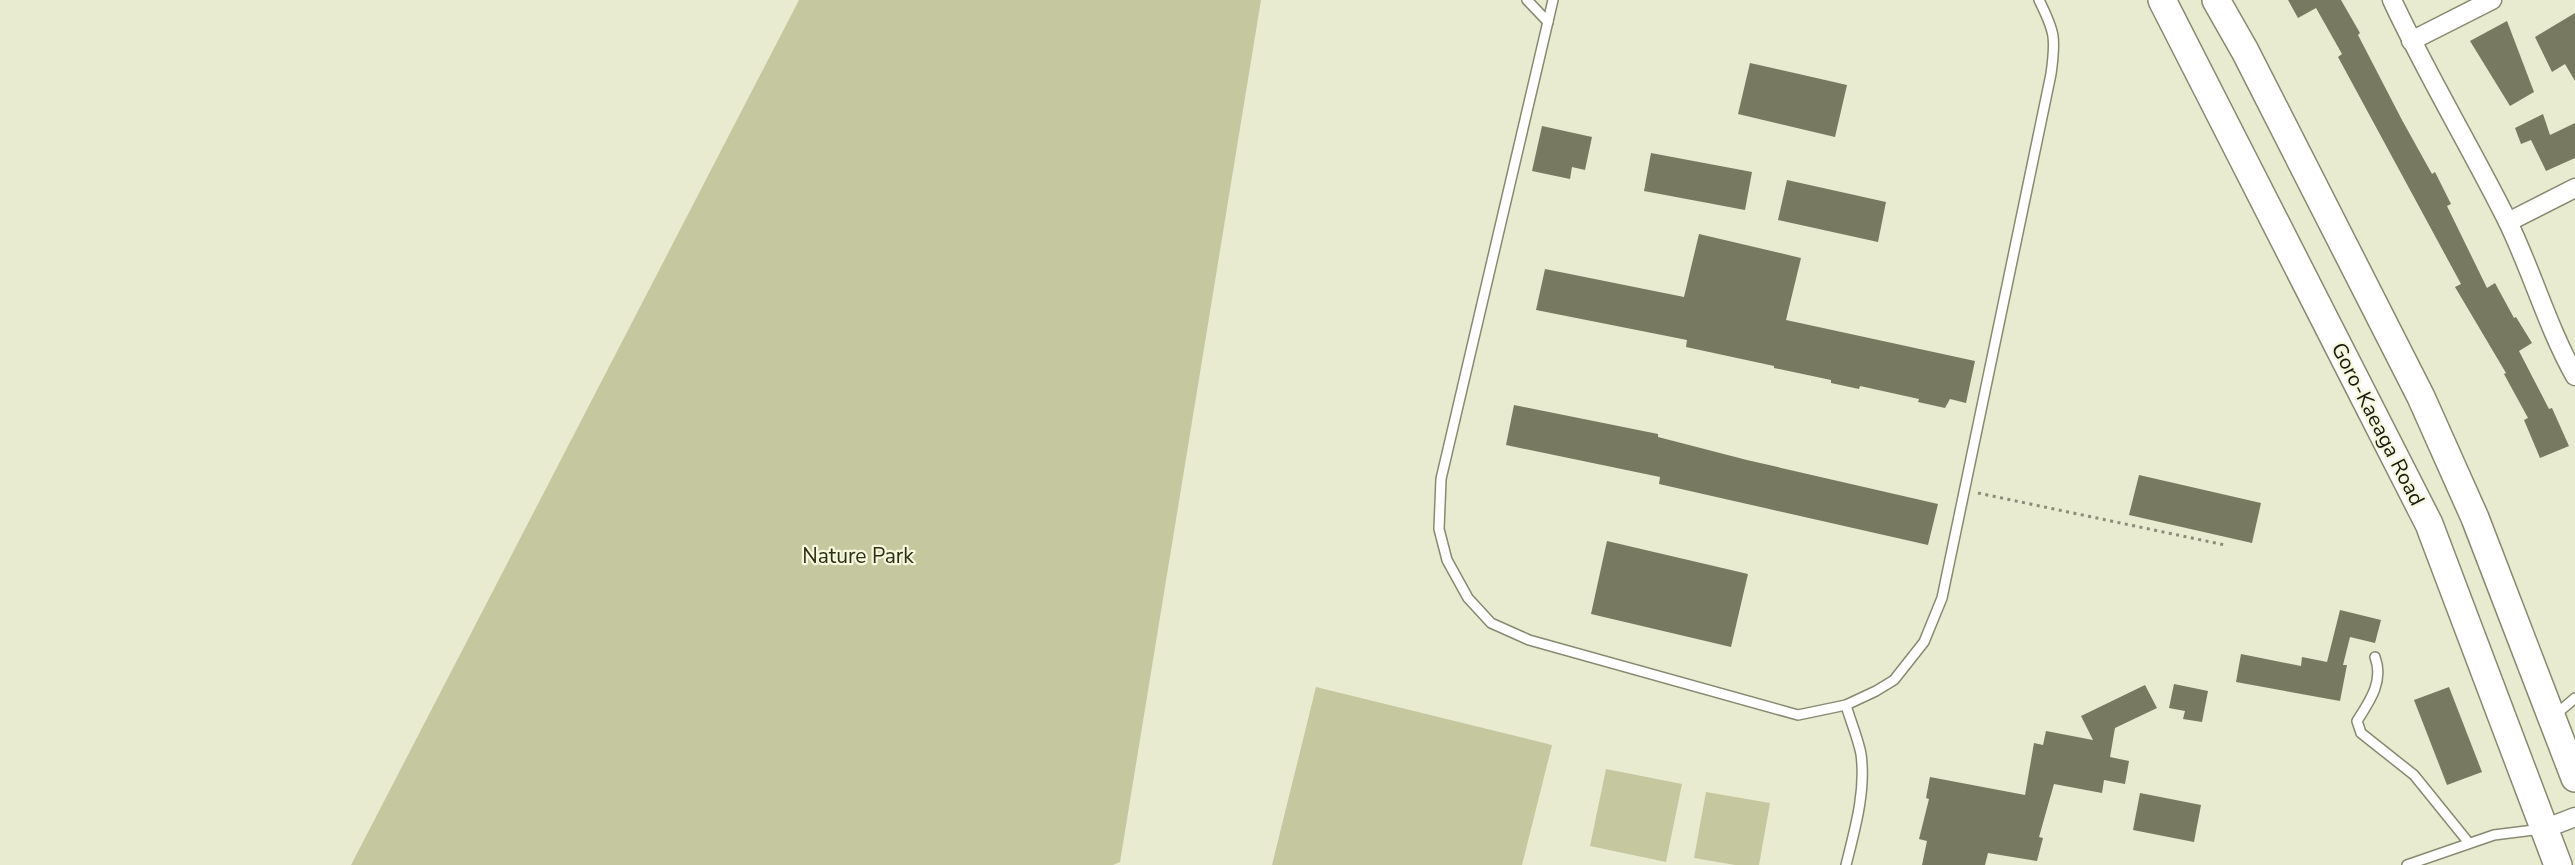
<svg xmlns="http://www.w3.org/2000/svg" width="2575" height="865" font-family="'Nunito Sans',sans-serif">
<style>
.green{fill:#c5c89f}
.building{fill:#777961}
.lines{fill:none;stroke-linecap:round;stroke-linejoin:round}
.service-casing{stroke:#878971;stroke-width:12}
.minor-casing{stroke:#878971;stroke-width:21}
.primary-casing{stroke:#878971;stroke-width:30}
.path{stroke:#8a8c79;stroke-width:3;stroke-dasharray:3 4.5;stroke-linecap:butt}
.service{stroke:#fff;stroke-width:9}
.minor{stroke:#fff;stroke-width:18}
.primary{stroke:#fff;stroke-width:27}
.labels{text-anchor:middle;stroke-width:4.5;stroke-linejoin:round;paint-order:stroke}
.street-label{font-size:21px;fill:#18180f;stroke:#f5f8dd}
.park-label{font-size:21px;fill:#2c2e11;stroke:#f5f8dd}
</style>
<rect width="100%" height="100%" fill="#e8ebd0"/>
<!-- green -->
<g class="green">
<path d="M799,0H1261L1120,862L1113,865H351Z"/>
<path d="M1316,687L1552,745L1522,865H1272Z"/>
<path d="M1606,769L1682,784L1666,862L1590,846Z"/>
<path d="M1706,792L1770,803L1759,865H1735L1694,858Z"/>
</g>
<!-- building -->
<g class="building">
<path d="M2288,0H2341L2360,33L2358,35L2402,120L2432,174L2435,172L2451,204L2447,206L2487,288L2495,283L2514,318L2516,317L2532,343L2519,351L2549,409L2552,408L2569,446L2540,458L2524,420L2528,418L2504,374L2506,373L2455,287L2461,284L2338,57L2342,54L2316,8L2298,18Z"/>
<path d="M2575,13V81L2565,64L2552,72L2535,37Z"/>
<path d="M2507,21L2534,92L2510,106L2470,41Z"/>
<path d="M1750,63L1847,85L1835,137L1738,114Z"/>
<path d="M2543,114L2550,135L2575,123V158L2546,171L2531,140L2521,144L2515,128Z"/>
<path d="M1542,126L1592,137L1585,170L1572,167L1570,179L1532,171Z"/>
<path d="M1651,153L1752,172L1745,210L1644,191Z"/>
<path d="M1787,180L1886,202L1878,242L1778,220Z"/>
<path d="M1699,234L1801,258L1786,320L1975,361L1966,403L1950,399L1945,408L1918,402L1919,399L1860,386L1859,389L1831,383V380L1774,368V366L1686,347L1687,340L1536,310L1545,269L1684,297Z"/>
<path d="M1514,405L1658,434V437L1747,460L1938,504L1928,545L1659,484L1660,477L1506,445Z"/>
<path d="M2139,475L2261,503L2252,543L2129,515Z"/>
<path d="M1607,541L1748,574L1731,647L1591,614Z"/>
<path d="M2340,610L2381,620L2375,643L2350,637L2343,665H2347L2340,701L2236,682L2241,654L2301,666L2302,657L2327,662Z"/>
<path d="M2174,684L2208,691L2202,722L2183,719L2185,711L2169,708Z"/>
<path d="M2145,685L2157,708L2115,728L2110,757L2129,761L2125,784L2104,780L2102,793L2054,784L2039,837L2043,838L2037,861L1988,853L1985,865H1922L1927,841L1919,839L1929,799L1926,798L1930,777L2025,795L2034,743L2043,745L2046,731L2093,740L2081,716Z"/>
<path d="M2449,687L2482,772L2447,785L2414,700Z"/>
<path d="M2140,793L2201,805L2194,842L2133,830Z"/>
</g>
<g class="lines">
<defs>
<g id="service">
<path d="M1527,0L1548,22"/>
<path d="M1553,0L1441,479L1439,529L1447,560L1468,598L1491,623L1529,640L1798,715L1846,705L1876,691L1894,680L1924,642L1942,598L2051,74C2056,38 2055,32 2039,0"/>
<path d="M2375,657C2384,681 2370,701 2357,721L2361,733L2414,775L2469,843"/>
<path d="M1846,705C1850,720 1858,738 1861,754C1866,791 1855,829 1846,865"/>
<path d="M2554,716L2575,698"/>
<path d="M2407,865L2494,835L2542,829"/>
</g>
<g id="minor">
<path d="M2392,0C2427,75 2470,146 2507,220C2532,271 2547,326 2575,376"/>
<path d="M2411,41L2492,0"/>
<path d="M2508,222L2575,188"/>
<path d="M2544,829L2575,817"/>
</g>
<g id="primary">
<path d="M2162,0L2429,524L2558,865"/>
<path d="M2216,0L2245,51L2421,397L2475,518L2575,778"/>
</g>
</defs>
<!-- service casing -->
<use href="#service" class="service-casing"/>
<!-- minor casing -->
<use href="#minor" class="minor-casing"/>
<!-- primary casing -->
<use href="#primary" class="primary-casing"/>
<!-- path -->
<path class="path" d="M1978,493L2225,545"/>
<!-- service -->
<use href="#service" class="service"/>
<!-- minor -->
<use href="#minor" class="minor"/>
<!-- primary -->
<use href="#primary" class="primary"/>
</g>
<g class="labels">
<!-- street labels -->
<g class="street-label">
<text transform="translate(2378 424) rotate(63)" y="7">Goro-Kaeaga Road</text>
</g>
<!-- park labels -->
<g class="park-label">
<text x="858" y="563">Nature Park</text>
</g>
</g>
</svg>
